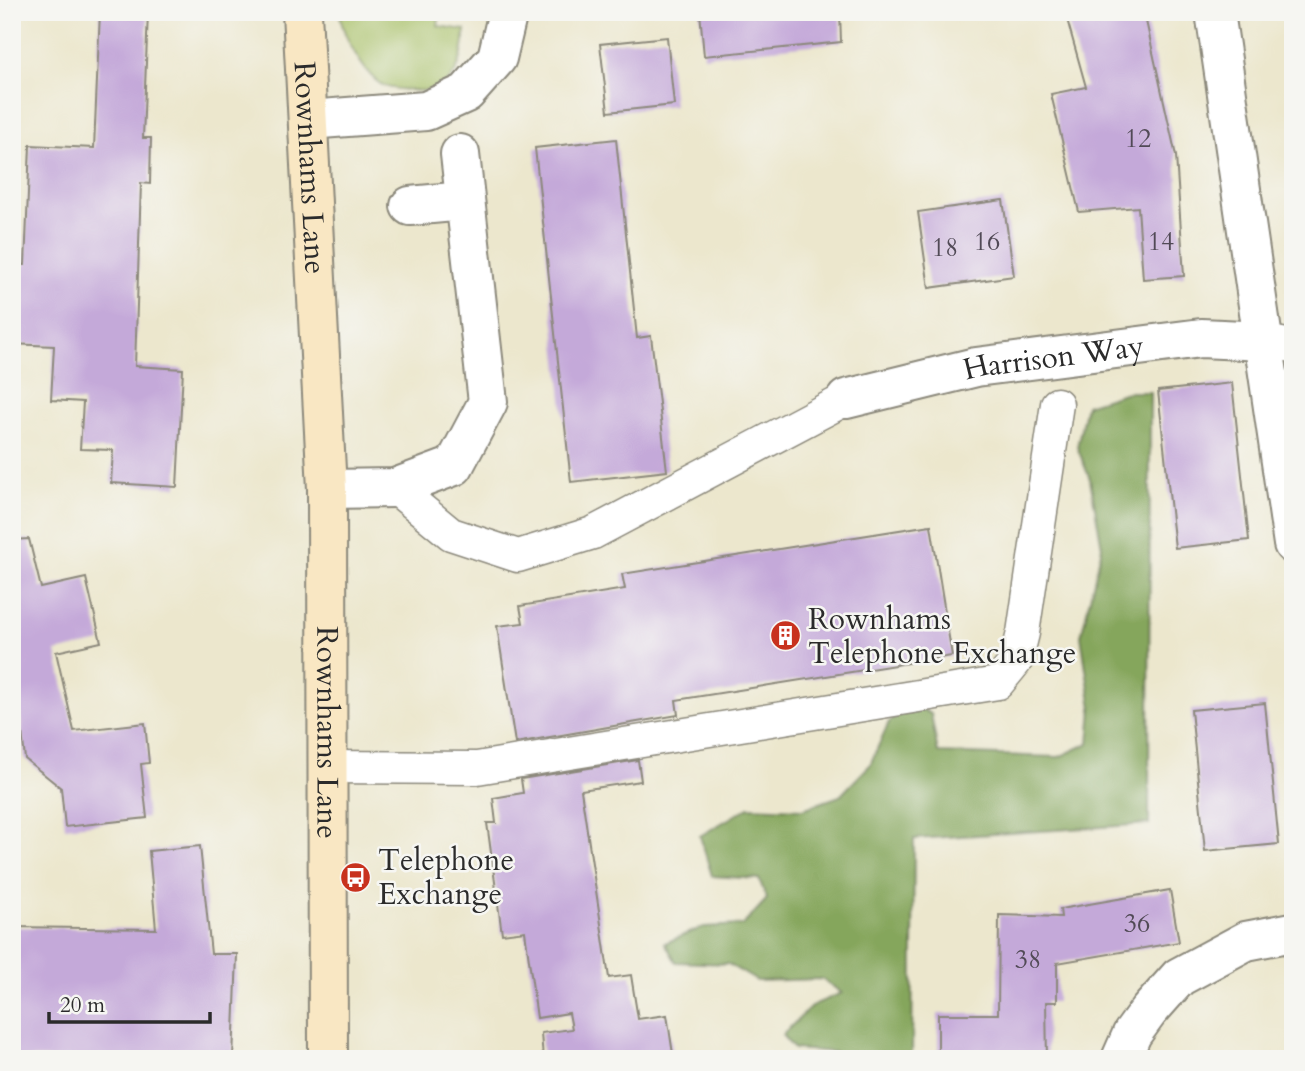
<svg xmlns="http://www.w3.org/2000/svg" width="1305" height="1071" font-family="Cardo,serif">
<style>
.green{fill:#a7c066;stroke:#697648;stroke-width:2}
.forest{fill:#85a65b;stroke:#586843;stroke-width:2}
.building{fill:#c4a9d9}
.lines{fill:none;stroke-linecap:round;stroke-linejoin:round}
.lane-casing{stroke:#8c897c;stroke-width:35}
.street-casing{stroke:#8c897c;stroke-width:42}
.secondary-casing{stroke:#8c897c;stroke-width:42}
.lane{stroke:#fff;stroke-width:32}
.street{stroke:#fff;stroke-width:38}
.secondary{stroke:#f9e7c3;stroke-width:38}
.labels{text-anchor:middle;stroke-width:5;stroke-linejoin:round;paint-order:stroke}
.number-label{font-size:26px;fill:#514a56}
.street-label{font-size:30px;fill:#2b2b2b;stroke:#f6f6f2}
.poi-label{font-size:30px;fill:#2b2b2b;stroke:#f6f6f2;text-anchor:start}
</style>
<rect width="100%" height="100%" fill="#f6f6f2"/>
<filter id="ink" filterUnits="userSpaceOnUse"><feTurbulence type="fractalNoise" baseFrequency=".0143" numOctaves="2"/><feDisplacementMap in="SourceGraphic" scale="14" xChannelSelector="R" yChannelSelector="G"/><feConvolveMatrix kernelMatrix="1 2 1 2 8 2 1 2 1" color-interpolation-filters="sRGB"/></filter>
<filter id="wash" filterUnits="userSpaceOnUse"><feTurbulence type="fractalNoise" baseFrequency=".00686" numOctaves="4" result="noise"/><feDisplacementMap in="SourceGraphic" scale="28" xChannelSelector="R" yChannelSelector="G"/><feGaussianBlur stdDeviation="1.57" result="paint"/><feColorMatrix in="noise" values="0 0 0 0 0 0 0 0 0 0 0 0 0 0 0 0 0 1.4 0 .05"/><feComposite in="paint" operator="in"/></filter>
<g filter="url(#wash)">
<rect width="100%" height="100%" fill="#ece7cd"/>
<!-- green -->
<path class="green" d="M340,12H440L438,26L465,30C463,67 452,96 409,90C401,89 389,89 382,85C364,74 341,34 340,12Z"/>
<!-- forest -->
<path class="forest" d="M1127,392H1150L1149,824L914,839L912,1059H854L835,1052L794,1049L782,1035L813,1005L842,993L822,979L757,981L728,964L676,962L665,943L704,927L743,925L767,899L759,879L712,876L700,836L749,807L803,809L840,796L870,765L889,722L914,705L931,714L938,753L1059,757L1089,743L1092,708L1081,636L1102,547L1090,479L1077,447L1086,405Z"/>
<g id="blocks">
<!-- building -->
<g class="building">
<path d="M100,12H148L143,138H151L150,184L141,183L135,366L183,369L177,487L111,483L113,450L80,449L83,402L51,400L54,346L12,344V265H25L30,145L94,148Z"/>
<path d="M700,12H840L841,42L704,56Z"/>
<path d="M1065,12H1144L1176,156L1184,276L1143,279L1138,207L1079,212L1051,94L1086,87Z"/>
<path d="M667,37L674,105L608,112L600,44Z"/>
<path d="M616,139L637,338L651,336L667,471L571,482L535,148Z"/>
<path d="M1003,200L1014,276L929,288L918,212Z"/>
<path d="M1232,383L1249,540L1175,548L1158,391Z"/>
<path d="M931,525L952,656L676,700L678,715L515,743L497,626L523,623L520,606L625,589L622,574Z"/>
<path d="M29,539L41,588L86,578L101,642L56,652L74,731L145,723L149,763L141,764L147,818L65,827L61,788L25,759L20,713L12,715V540Z"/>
<path d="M1265,703L1279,844L1205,851L1191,710Z"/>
<path d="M638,760L641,781L581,790L609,978L631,975L638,1019L667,1015L673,1054L645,1059H543L541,1033L572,1029L569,1013L537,1018L525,931L502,934L487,823H496L493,798L523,793L521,779Z"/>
<path d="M200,846L211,954H237L233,1059L12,1058V927L156,929L149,851Z"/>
<path d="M1170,890L1179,942L1057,963V1002H1046L1047,1059H938V1014H998L999,915L1061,917L1060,909Z"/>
</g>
</g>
</g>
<g filter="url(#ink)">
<use href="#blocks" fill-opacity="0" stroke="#8c897c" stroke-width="2"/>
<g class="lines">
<defs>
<g id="lane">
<path d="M1264,341L1293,346"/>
<path d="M395,488L451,534L518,556L593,533L846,399"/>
<path d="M327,767L477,768L998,683L1016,661L1023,633L1057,404"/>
</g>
<g id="street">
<path d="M1215,12L1293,544"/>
<path d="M308,120L426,111L466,93L497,58L508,12"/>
<path d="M410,206L464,201"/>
<path id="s1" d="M846,399L976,367L1201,338L1264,341"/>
<path d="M327,489L395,488L454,466L488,402L460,154"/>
<path d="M1121,1059L1132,1034L1148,1012L1179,977L1246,941L1293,932"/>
</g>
<g id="secondary">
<path id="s2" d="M302,12L327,489L328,1059"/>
</g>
</defs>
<!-- lane casing -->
<use href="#lane" class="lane-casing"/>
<!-- street casing -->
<use href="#street" class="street-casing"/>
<!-- secondary casing -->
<use href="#secondary" class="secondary-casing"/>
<!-- lane -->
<use href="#lane" class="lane"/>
<!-- street -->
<use href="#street" class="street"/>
<!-- secondary -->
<use href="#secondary" class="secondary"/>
</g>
</g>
<!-- icons -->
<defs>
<symbol id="building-disc" viewBox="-11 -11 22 22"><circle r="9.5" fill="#c8321e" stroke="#f6f6f2"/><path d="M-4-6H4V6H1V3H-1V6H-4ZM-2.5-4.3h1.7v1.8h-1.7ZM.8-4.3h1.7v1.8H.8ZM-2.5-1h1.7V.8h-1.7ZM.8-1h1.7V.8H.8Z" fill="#fff"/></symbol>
<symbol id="bus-disc" viewBox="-11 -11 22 22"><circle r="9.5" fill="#c8321e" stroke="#f6f6f2"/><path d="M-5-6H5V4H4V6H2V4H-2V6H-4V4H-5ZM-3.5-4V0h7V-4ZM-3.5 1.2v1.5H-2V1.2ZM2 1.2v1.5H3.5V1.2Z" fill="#fff"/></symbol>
</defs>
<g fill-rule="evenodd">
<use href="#building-disc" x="768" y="618" width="35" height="35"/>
<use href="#bus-disc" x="338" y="860" width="35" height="35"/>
</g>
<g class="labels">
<!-- number labels -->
<g class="number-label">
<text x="1138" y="147">12</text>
<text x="987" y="250">16</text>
<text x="1161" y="250">14</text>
<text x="945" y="256">18</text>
<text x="1137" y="932">36</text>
<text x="1028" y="968">38</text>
</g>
<!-- street labels -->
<g class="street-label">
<text dy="10" stroke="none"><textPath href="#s2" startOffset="156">Rownhams Lane</textPath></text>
<text dy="10" stroke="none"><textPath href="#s1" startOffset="212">Harrison Way</textPath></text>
<text dy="10" stroke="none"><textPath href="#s2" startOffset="721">Rownhams Lane</textPath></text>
</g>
<!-- poi labels -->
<g class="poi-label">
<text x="808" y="629">Rownhams<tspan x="808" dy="34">Telephone Exchange</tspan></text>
<text x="378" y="870">Telephone<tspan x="378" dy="34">Exchange</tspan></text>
</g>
</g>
<!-- margin -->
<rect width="1305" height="1071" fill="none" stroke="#f6f6f2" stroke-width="42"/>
<!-- scale -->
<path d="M49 1012v10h161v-10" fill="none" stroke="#2b2b2b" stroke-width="3.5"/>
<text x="60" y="1012" font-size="21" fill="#2b2b2b" stroke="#f6f6f2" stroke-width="5" paint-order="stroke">20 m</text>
</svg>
